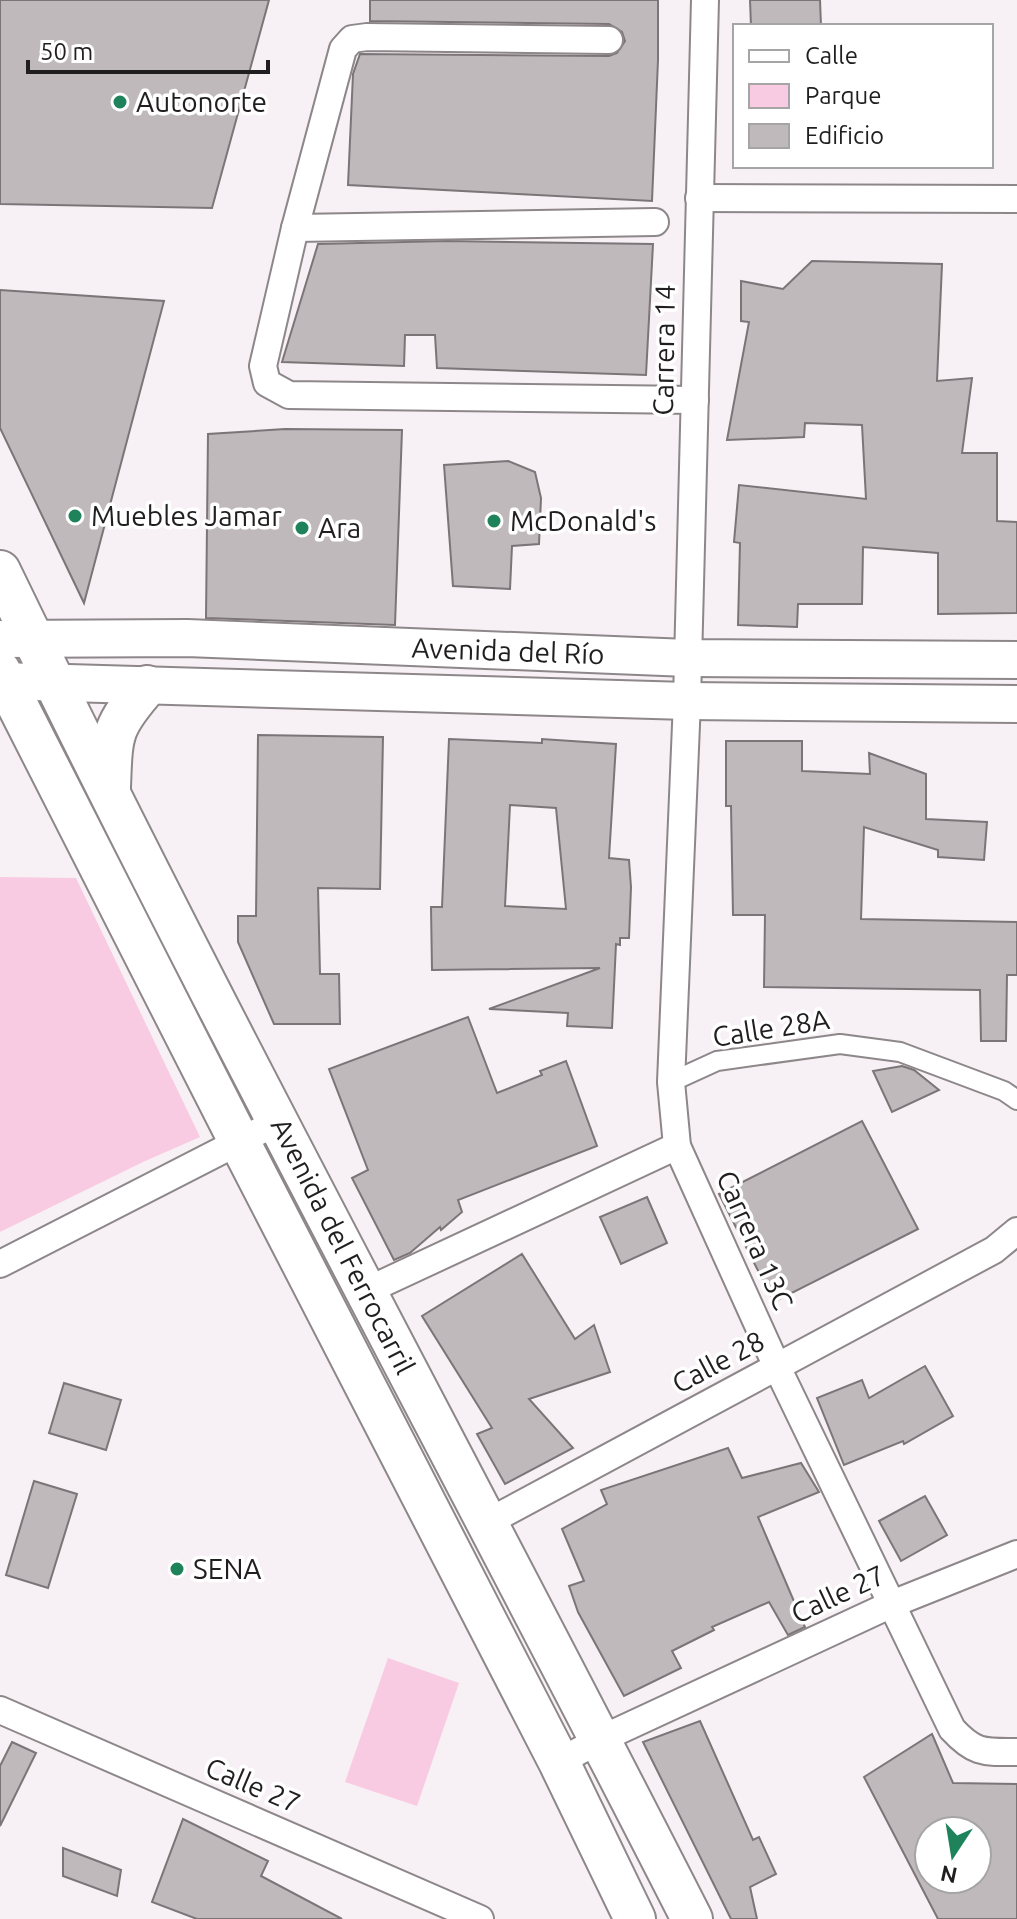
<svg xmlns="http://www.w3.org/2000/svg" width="1017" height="1919" font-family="Ubuntu,sans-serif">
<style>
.green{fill:#f9cbe3}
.building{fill:#bfb9bc;stroke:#7b7578;stroke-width:2;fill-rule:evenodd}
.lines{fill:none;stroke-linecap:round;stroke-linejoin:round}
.pedestrian-casing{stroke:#8d878a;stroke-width:22}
.minor-casing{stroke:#8d878a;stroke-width:30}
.secondary-casing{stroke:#8d878a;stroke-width:40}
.primary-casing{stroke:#8d878a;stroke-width:44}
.pedestrian{stroke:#fff;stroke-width:18}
.minor{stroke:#fff;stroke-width:26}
.secondary{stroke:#fff;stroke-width:36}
.primary{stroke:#fff;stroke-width:40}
.poi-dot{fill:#1e825b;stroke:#fff;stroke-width:3}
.labels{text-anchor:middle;stroke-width:7;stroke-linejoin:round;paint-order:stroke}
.poi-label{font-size:28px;fill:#201e1f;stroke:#fff;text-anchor:start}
.street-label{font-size:28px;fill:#201e1f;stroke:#fff}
</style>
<rect width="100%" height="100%" fill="#f7f0f4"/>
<!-- green -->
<g class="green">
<path d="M0,877L76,878L200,1137L143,1162L0,1232Z"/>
<path d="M388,1658L459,1683L417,1806L345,1782Z"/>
</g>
<!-- building -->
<g class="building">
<path d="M0,0H269L212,208L0,204Z"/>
<path d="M370,0H658V60L652,201L348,185L353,74L360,54L609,56L617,53L625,41L622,32L609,24L370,21Z"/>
<path d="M750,0H820L821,26H751Z"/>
<path d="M447,241L653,244L646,375L437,368L435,335H405L404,366L282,362L318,244Z"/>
<path d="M812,261L942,264L937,381L972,378L962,453H997V521L1017,522V613L938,614V553L863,547L862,604H798L797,627L738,625L740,543L734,542L739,485L866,499L862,425L805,423L804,437L727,440L749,322L741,321V281L783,289Z"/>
<path d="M0,290L164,301L84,603L0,428Z"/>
<path d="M285,429L402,430L395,625L206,618L208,434Z"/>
<path d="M508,461L535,472L541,498L539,544L512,546L510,589L453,586L444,465Z"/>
<path d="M258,735L383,737L380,889L318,888L320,974H339L340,1024H274L238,942V916H256Z"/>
<path d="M449,739L542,743V739L616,744L609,858L629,860L631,887L629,938H620V945L616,944L612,1028L567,1026L568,1013L489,1009L600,968L432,970L431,907H442ZM510,805L556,808L566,909L505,906Z"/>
<path d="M726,741H802V771L870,774L869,753L926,774V819L987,822L984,860L938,857V850L864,827L861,919L1017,922V975H1007L1006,1041H981L980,990L764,987L765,915H733L731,806H726Z"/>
<path d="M468,1017L497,1093L542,1075L540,1071L566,1061L597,1146L458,1200L462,1212L441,1230L440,1227L410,1253L394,1260L352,1178L368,1170L329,1069Z"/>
<path d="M902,1066L914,1070L939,1090L892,1112L873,1071Z"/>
<path d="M862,1121L918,1229L774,1302L719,1194Z"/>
<path d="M647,1197L667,1243L621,1264L600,1217Z"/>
<path d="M522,1254L575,1339L594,1325L610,1372L529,1399L573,1448L505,1484L477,1434L492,1428L422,1316Z"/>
<path d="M925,1366L953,1416L904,1444L903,1441L844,1465L817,1398L862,1380L869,1398Z"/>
<path d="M64,1383L121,1400L106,1450L49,1433Z"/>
<path d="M728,1448L742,1478L801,1463L819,1492L758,1517L805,1627L788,1635L769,1602L712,1627L714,1630L672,1651L681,1668L624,1696L578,1612L569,1586L584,1581L562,1529L607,1504L601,1490Z"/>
<path d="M34,1481L77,1494L48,1588L6,1575Z"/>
<path d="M925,1496L947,1535L901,1561L879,1521Z"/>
<path d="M700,1721L753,1840L759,1837L776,1874L750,1887L757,1919H731L643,1742Z"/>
<path d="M932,1734L953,1783L1017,1784V1919H938L864,1777ZM929,1831H977V1879H929Z"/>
<path d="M12,1742L36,1753L0,1826V1766Z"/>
<path d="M183,1819L268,1861L261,1876L342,1919H197L152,1902Z"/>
<path d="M63,1848L121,1870L117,1896L63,1876Z"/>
</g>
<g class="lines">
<defs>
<path id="pedestrian" d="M671,1082L717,1061L840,1044L900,1052L1004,1091L1017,1100"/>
<g id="minor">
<path d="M705,0L687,701L671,1082L677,1146L777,1367L952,1729C975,1754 984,1752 1017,1752"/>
<path d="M609,40L367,37L352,39L343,49L295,228L263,366L267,383L289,395L695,400"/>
<path d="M699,198L1017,199"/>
<path d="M295,228L655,222"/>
<path d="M0,1264L279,1121"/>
<path d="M364,1292L677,1146"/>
<path d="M488,1522L994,1250L1017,1231"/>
<path d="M0,1710L480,1919"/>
<path d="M559,1762L601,1739L892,1604L1017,1554"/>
</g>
<g id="secondary">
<path d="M0,639L187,638L688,658L1017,660"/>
<path d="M0,681L687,701L1017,704"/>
</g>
<g id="primary">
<path d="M0,571C220,1026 463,1469 692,1919"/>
<path d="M0,671L239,1141L559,1762L635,1919"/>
<path d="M110,787C112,734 111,727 147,686"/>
</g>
</defs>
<!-- pedestrian casing -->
<use href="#pedestrian" class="pedestrian-casing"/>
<!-- minor casing -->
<use href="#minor" class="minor-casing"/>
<!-- secondary casing -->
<use href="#secondary" class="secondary-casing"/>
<!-- primary casing -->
<use href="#primary" class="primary-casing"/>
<!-- pedestrian -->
<use href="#pedestrian" class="pedestrian"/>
<!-- minor -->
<use href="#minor" class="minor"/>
<!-- secondary -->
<use href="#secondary" class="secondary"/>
<!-- primary -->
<use href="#primary" class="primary"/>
</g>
<!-- markers -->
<g class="poi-dot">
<circle cx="120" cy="102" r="8"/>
<circle cx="75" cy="516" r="8"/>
<circle cx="494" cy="521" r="8"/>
<circle cx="302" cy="528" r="8"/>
<circle cx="177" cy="1569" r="8"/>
</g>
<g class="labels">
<!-- poi labels -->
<g class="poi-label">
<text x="136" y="112">Autonorte</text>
<text x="91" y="526">Muebles Jamar</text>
<text x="510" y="531">McDonald's</text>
<text x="318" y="538">Ara</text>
<text x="193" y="1579">SENA</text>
</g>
<!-- street labels -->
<g class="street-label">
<text transform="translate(664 350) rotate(-89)" y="10">Carrera 14</text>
<text transform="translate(508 651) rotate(2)" y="10">Avenida del Río</text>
<text transform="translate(771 1028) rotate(-9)" y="10">Calle 28A</text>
<text transform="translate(755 1240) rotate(66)" y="10">Carrera 13C</text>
<text transform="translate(343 1246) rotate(63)" y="10">Avenida del Ferrocarril</text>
<text transform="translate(718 1362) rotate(-28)" y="10">Calle 28</text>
<text transform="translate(838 1594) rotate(-25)" y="10">Calle 27</text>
<text transform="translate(253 1785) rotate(23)" y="10">Calle 27</text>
</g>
</g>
<!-- legend -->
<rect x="733" y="24" width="260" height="144" fill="#ffffff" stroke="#a6a5a5" stroke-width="2"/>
<rect x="749" y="50" width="40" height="12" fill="#ffffff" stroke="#a6a5a5" stroke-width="2"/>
<text x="805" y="64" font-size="24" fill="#201e1f">Calle</text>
<rect x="749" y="84" width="40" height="24" fill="#f9cbe3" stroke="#a6a5a5" stroke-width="2"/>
<text x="805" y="104" font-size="24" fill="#201e1f">Parque</text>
<rect x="749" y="124" width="40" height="24" fill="#bfb9bc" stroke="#a6a5a5" stroke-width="2"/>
<text x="805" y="144" font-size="24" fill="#201e1f">Edificio</text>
<!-- north arrow -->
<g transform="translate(953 1855) rotate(192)"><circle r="38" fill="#ffffff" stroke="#a6a5a5" stroke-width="2"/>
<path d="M0-6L14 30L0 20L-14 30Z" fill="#1e825b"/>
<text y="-12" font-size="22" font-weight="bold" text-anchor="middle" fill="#201e1f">N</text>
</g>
<!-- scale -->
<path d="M28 60v12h240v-12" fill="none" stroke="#201e1f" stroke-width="4"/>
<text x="40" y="60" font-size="24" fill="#201e1f" stroke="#ffffff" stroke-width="6" paint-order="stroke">50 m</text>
</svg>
